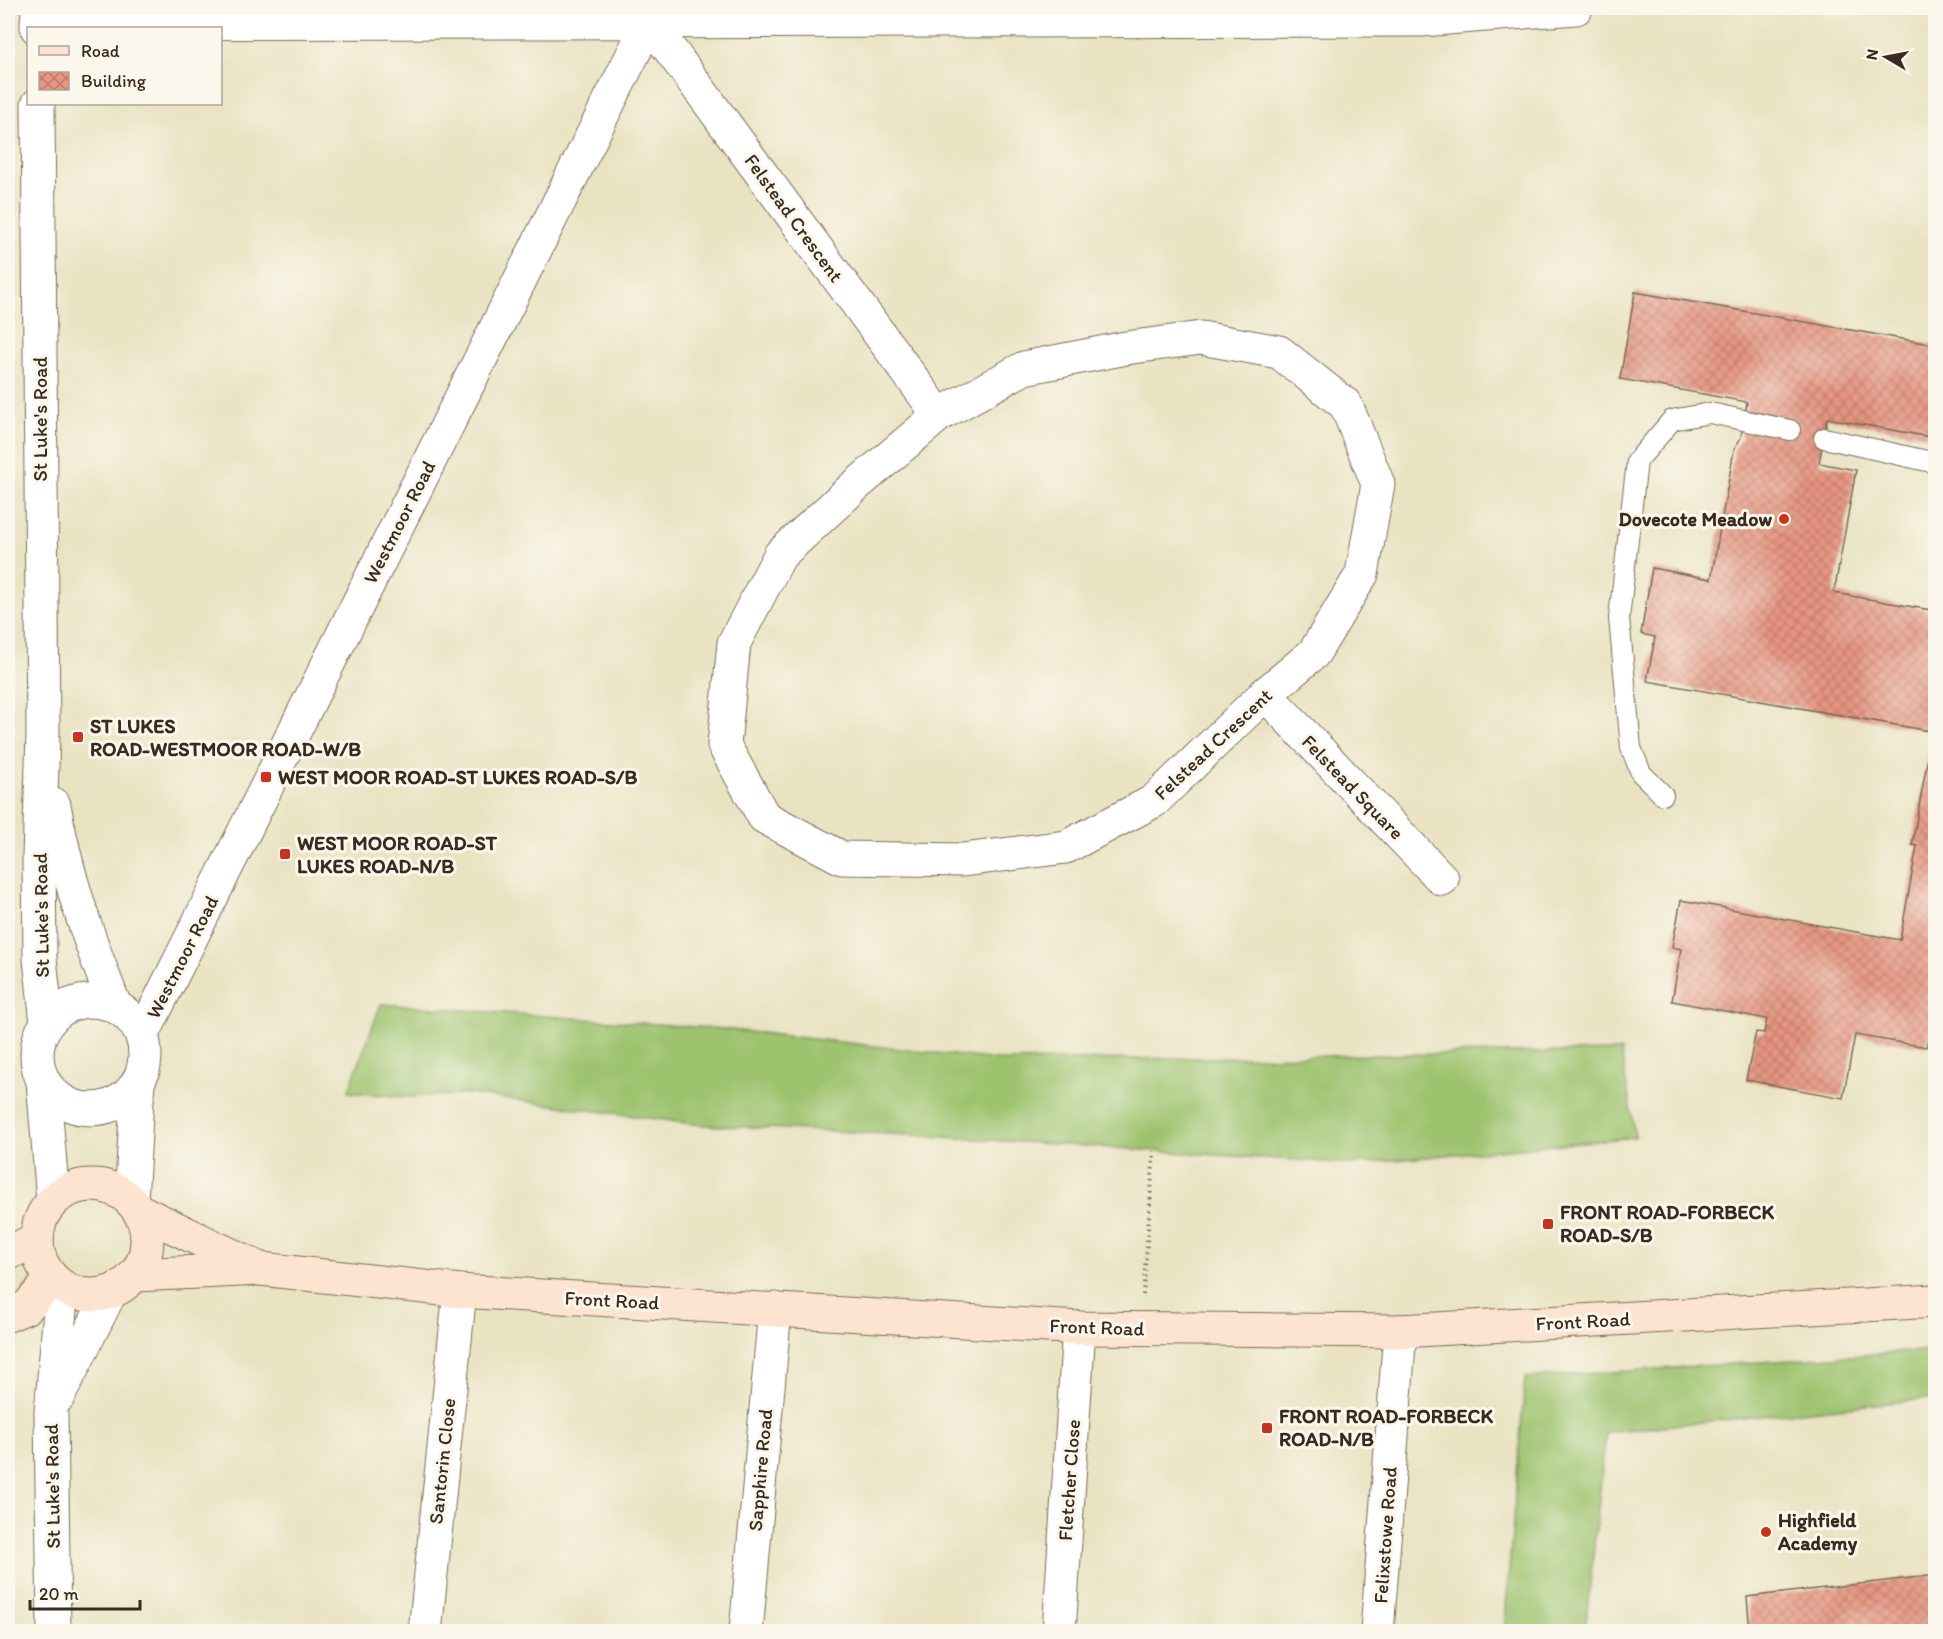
<svg xmlns="http://www.w3.org/2000/svg" width="1943" height="1639" font-family="Itim,sans-serif">
<style>
.grass{fill:#9dc36e;stroke:#6c7646;stroke-width:1.5}
.building{fill:url(#building-cross-hatch)}
.lines{fill:none;stroke-linecap:round;stroke-linejoin:round}
.service-casing{stroke:#786b57;stroke-width:22}
.minor-casing{stroke:#786b57;stroke-width:35}
.tertiary-casing{stroke:#786b57;stroke-width:35}
.secondary-casing{stroke:#786b57;stroke-width:35}
.path{stroke:#786b57;stroke-width:4;stroke-dasharray:1.5 4.5;stroke-linecap:butt}
.service{stroke:#fff;stroke-width:20}
.minor{stroke:#fff;stroke-width:33}
.tertiary{stroke:#fff;stroke-width:33}
.secondary{stroke:#fde4d1;stroke-width:33}
.poi-dot{fill:#c8321e;stroke:#fbf7ec;stroke-width:2}
.labels{text-anchor:middle;stroke-width:6;stroke-linejoin:round;paint-order:stroke}
.street-label{font-size:20px;fill:#3b2a1e;stroke:#fbf7ec}
.poi-label{font-size:20px;font-weight:bold;fill:#3b2a1e;stroke:#fbf7ec;text-anchor:start}
</style>
<defs>
<pattern id="building-cross-hatch" width="8" height="8" patternUnits="userSpaceOnUse" patternTransform="scale(1.5)"><rect width="8" height="8" fill="#e79581"/><path d="M0 0l8 8M0 8l8-8" fill="none" stroke="#bc7a69"/></pattern>
</defs>
<rect width="100%" height="100%" fill="#fbf7ec"/>
<filter id="ink" filterUnits="userSpaceOnUse"><feTurbulence type="fractalNoise" baseFrequency=".0167" numOctaves="2"/><feDisplacementMap in="SourceGraphic" scale="12" xChannelSelector="R" yChannelSelector="G"/><feConvolveMatrix kernelMatrix="1 2 1 2 8 2 1 2 1" color-interpolation-filters="sRGB"/></filter>
<filter id="wash" filterUnits="userSpaceOnUse"><feTurbulence type="fractalNoise" baseFrequency=".008" numOctaves="4" result="noise"/><feDisplacementMap in="SourceGraphic" scale="24" xChannelSelector="R" yChannelSelector="G"/><feGaussianBlur stdDeviation="1.35" result="paint"/><feColorMatrix in="noise" values="0 0 0 0 0 0 0 0 0 0 0 0 0 0 0 0 0 1.4 0 .05"/><feComposite in="paint" operator="in"/></filter>
<g filter="url(#wash)">
<rect width="100%" height="100%" fill="#e9e3c2"/>
<!-- grass -->
<g class="grass">
<path d="M381,1004L724,1029L1007,1061L1621,1051L1635,1137L1354,1164L929,1136L701,1125L470,1094L405,1097L348,1092Z"/>
<path d="M1935,1350V1398L1606,1432L1585,1631H1504L1525,1378Z"/>
</g>
<g id="blocks">
<!-- building -->
<g class="building">
<path d="M1635,292L1936,345V438L1827,418L1819,463L1856,470L1834,593L1936,611V732L1647,681L1655,637L1641,634L1652,568L1711,579L1734,450L1741,437L1747,402L1620,379Z"/>
<path d="M1932,735H1936V1009L1926,1047L1855,1035L1843,1098L1746,1080L1756,1032L1764,1033L1767,1019L1672,1001L1681,949L1672,947L1681,900L1900,940L1917,846L1912,845Z"/>
<path d="M1936,1575V1632H1750L1747,1597Z"/>
</g>
</g>
</g>
<g filter="url(#ink)">
<use href="#blocks" fill-opacity="0" stroke="#786b57" stroke-width="1.5"/>
<g class="lines">
<defs>
<g id="service">
<path d="M1824,438L1936,463"/>
<path d="M1663,795L1641,773L1631,748L1619,618L1637,461L1672,420L1710,413L1790,430"/>
</g>
<g id="minor">
<path d="M649,21L939,415"/>
<path d="M37,23L1421,20L1576,8"/>
<path d="M1201,338L1279,352L1346,405L1378,484L1362,574L1314,653L1265,694L1154,801L1066,847L963,860L842,858L764,817L724,745L734,643L780,555L854,487L939,415L1024,368L1126,348Z"/>
<path d="M1265,694L1442,879"/>
<path d="M142,1036L656,8"/>
<path d="M425,1632L460,1291"/>
<path d="M746,1632L775,1309"/>
<path d="M1059,1632L1079,1328"/>
<path d="M1377,1632L1400,1331"/>
</g>
<g id="tertiary">
<path d="M37,28L38,8"/>
<path d="M38,104L43,735L39,857L40,959L47,1023"/>
<path d="M54,805C66,875 89,940 115,1006"/>
<circle cx="91" cy="1055" r="54"/>
<path d="M43,1081L53,1200"/>
<path d="M131,1201L138,1082"/>
<path d="M58,1397L110,1293"/>
<path d="M54,1632L51,1412L62,1287"/>
</g>
<g id="secondary">
<circle cx="92" cy="1240" r="55"/>
<path d="M138,1210L256,1267"/>
<path d="M8,1254L37,1238"/>
<path d="M135,1275L261,1269L460,1291L1079,1328L1400,1331L1936,1301"/>
<path d="M8,1315L27,1307L52,1279"/>
</g>
</defs>
<!-- service casing -->
<use href="#service" class="service-casing"/>
<!-- minor casing -->
<use href="#minor" class="minor-casing"/>
<!-- tertiary casing -->
<use href="#tertiary" class="tertiary-casing"/>
<!-- secondary casing -->
<use href="#secondary" class="secondary-casing"/>
<!-- path -->
<path class="path" d="M1143,1295L1154,1151"/>
<!-- service -->
<use href="#service" class="service"/>
<!-- minor -->
<use href="#minor" class="minor"/>
<!-- tertiary -->
<use href="#tertiary" class="tertiary"/>
<!-- secondary -->
<use href="#secondary" class="secondary"/>
</g>
</g>
<!-- markers -->
<g class="poi-dot">
<circle cx="1784" cy="519" r="6"/>
<rect x="72" y="731" width="12" height="12" rx="3"/>
<rect x="260" y="771" width="12" height="12" rx="3"/>
<rect x="279" y="848" width="12" height="12" rx="3"/>
<rect x="1542" y="1218" width="12" height="12" rx="3"/>
<rect x="1261" y="1422" width="12" height="12" rx="3"/>
<circle cx="1766" cy="1532" r="6"/>
</g>
<g class="labels">
<!-- street labels -->
<g class="street-label">
<text transform="translate(794 218) rotate(54)" y="7">Felstead Crescent</text>
<text transform="translate(40 419) rotate(-90)" y="7">St Luke's Road</text>
<text transform="translate(399 522) rotate(-63)" y="7">Westmoor Road</text>
<text transform="translate(1213 744) rotate(-43)" y="7">Felstead Crescent</text>
<text transform="translate(1353 787) rotate(46)" y="7">Felstead Square</text>
<text transform="translate(41 915) rotate(-91)" y="7">St Luke's Road</text>
<text transform="translate(182 957) rotate(-63)" y="7">Westmoor Road</text>
<text transform="translate(612 1300) rotate(3)" y="7">Front Road</text>
<text transform="translate(1583 1321) rotate(-3)" y="7">Front Road</text>
<text transform="translate(1097 1327) rotate(2)" y="7">Front Road</text>
<text transform="translate(442 1461) rotate(-84)" y="7">Santorin Close</text>
<text transform="translate(760 1470) rotate(-85)" y="7">Sapphire Road</text>
<text transform="translate(1069 1480) rotate(-86)" y="7">Fletcher Close</text>
<text transform="translate(52 1486) rotate(-91)" y="7">St Luke's Road</text>
<text transform="translate(1385 1535) rotate(-86)" y="7">Felixstowe Road</text>
</g>
<!-- poi labels -->
<g class="poi-label">
<text x="1772" y="526" text-anchor="end">Dovecote Meadow</text>
<text x="90" y="733">ST LUKES<tspan x="90" dy="23">ROAD-WESTMOOR ROAD-W/B</tspan></text>
<text x="278" y="784">WEST MOOR ROAD-ST LUKES ROAD-S/B</text>
<text x="297" y="850">WEST MOOR ROAD-ST<tspan x="297" dy="23">LUKES ROAD-N/B</tspan></text>
<text x="1560" y="1219">FRONT ROAD-FORBECK<tspan x="1560" dy="23">ROAD-S/B</tspan></text>
<text x="1279" y="1423">FRONT ROAD-FORBECK<tspan x="1279" dy="23">ROAD-N/B</tspan></text>
<text x="1778" y="1527">Highfield<tspan x="1778" dy="23">Academy</tspan></text>
</g>
</g>
<!-- margin -->
<rect width="1943" height="1639" fill="none" stroke="#fbf7ec" stroke-width="30"/>
<!-- legend -->
<rect x="27" y="27" width="195" height="78" fill="#fbf7ec" stroke="#aea59a" stroke-width="1.5"/>
<rect x="39" y="46" width="30" height="9" fill="#fde4d1" stroke="#aea59a" stroke-width="1.5"/>
<text x="81" y="57" font-size="18" fill="#3b2a1e">Road</text>
<rect x="39" y="72" width="30" height="18" fill="url(#building-cross-hatch)" stroke="#aea59a" stroke-width="1.5"/>
<text x="81" y="87" font-size="18" fill="#3b2a1e">Building</text>
<!-- north arrow -->
<g transform="translate(1886 57) rotate(280)" stroke="#fbf7ec" stroke-width="4.5" paint-order="stroke">
<path d="M0-4.5L10 22L0 15L-10 22Z" fill="#3b2a1e"/>
<text y="-9" font-size="16" font-weight="bold" text-anchor="middle" fill="#3b2a1e">N</text>
</g>
<!-- scale -->
<path d="M30 1600v9h110v-9" fill="none" stroke="#3b2a1e" stroke-width="3"/>
<text x="39" y="1600" font-size="18" fill="#3b2a1e" stroke="#fbf7ec" stroke-width="4.5" paint-order="stroke">20 m</text>
</svg>
